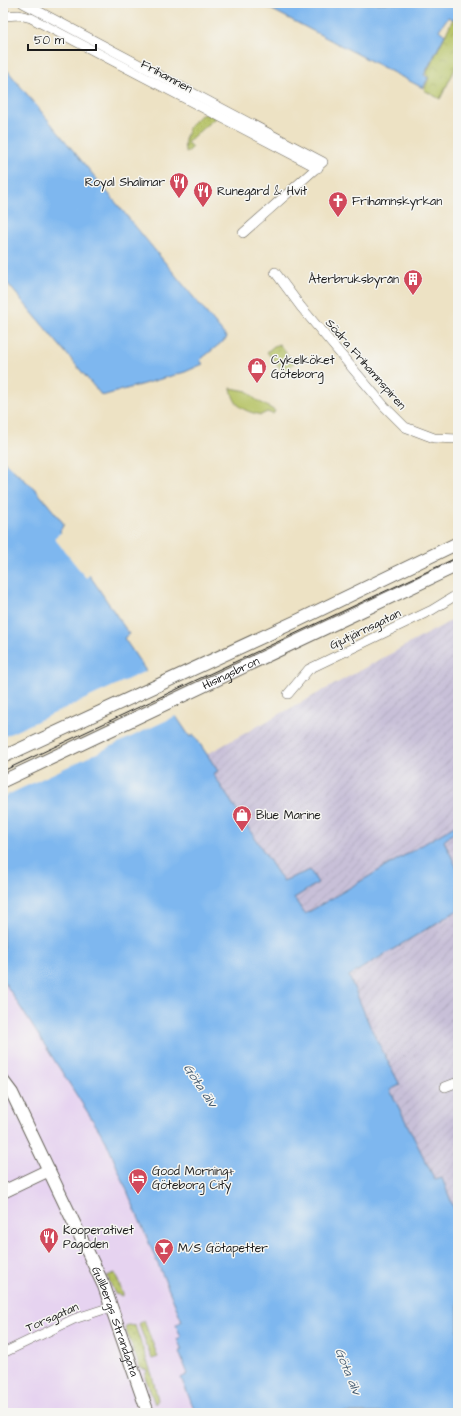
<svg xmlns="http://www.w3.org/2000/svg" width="461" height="1416" font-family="'Architects Daughter',sans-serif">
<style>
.built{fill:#e6d3f0}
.industrial{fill:url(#industrial-furrows)}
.grass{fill:url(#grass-dots);stroke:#686f40}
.park{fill:url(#park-crowns);stroke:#686f40}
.pitch{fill:#b5c264;stroke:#686f40}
.water{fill:#7eb7ef;stroke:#4d6a86}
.pier{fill:#ede2c4}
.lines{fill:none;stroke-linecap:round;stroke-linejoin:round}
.street-casing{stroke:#656157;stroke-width:10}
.secondary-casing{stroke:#656157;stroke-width:14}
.street{stroke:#fff;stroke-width:9}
.secondary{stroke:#fff;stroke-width:12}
.tram{stroke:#1c1c1c;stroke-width:1}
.labels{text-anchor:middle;stroke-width:3;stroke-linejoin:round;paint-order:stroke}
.street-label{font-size:12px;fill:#1c1c1c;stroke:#f6f6f2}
.poi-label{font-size:12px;fill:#1c1c1c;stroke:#f6f6f2;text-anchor:start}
.water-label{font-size:13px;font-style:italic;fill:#435a70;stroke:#f6f6f2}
</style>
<defs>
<pattern id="industrial-furrows" width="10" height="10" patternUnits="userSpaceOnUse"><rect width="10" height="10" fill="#c8c0d8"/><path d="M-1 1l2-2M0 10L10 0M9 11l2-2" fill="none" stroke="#aba4b9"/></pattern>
<pattern id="grass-dots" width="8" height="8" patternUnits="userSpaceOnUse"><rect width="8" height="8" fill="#b5c264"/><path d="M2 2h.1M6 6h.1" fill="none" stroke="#9ba656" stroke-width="1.8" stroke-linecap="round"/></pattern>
<pattern id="park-crowns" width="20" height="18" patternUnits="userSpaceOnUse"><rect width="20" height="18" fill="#b5c264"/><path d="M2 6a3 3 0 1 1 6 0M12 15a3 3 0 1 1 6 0" fill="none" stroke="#9ba656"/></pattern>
</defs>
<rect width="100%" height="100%" fill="#f6f6f2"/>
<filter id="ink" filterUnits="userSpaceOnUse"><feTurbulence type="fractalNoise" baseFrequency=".025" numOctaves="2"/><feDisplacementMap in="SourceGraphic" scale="8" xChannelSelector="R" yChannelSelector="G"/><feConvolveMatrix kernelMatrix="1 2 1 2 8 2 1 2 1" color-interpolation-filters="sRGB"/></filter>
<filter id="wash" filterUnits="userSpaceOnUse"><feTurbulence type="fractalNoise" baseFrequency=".012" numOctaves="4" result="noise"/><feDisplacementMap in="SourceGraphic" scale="16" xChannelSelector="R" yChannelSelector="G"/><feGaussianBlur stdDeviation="0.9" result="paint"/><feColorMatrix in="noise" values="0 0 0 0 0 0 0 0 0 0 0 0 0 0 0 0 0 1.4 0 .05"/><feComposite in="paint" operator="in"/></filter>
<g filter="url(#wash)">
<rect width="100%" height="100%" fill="#ede2c4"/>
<!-- built -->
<path class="built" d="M3,980L106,1141L182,1322L176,1325L181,1337L177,1339L182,1350L179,1353L188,1374L181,1379L195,1410L190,1413H3Z"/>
<!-- industrial -->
<g class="industrial">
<path d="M458,617V829L456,825L305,914L294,897L318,883L310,870L283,881L213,774L218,771L207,754Z"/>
<path d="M458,830V870L444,841Z"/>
<path d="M458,910V1219L442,1178L435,1181L390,1090L399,1085L370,1026L349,976Z"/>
</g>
<!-- grass -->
<g class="grass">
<path d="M206,114L216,117L187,142L192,148L186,153C180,141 192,115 206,114Z"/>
<path d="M279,344L294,363L284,373L267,352L274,346Z"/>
<path d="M115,1273L123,1294V1296L115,1294L107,1276Z"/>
<path d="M144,1321L158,1357L152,1359L139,1325L140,1323Z"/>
<path d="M128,1325L135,1326L152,1375L158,1400L155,1404L145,1377L147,1370L140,1368L125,1328Z"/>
</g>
<!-- park -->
<path class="park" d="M458,9V63L440,99L424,90L429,78L426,74Z"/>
<!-- pitch -->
<path class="pitch" d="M231,388L247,391L255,399L275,411L273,414L267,412L261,415C244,411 234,407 231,388Z"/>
<!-- water -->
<g class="water">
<path d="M259,3H458V9L453,20L448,17L439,30L445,35L424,75L428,78L423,88Z"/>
<path d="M3,65L227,338L200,360L203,364L185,372L102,396L3,278Z"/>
<path d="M3,461L36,490L64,524L60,531L129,634L124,638L190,737L194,735L218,771L213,774L283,881L310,870L318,883L294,898L305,914L456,825L458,829L444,841L458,870V910L349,976L370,1026L400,1085L390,1090L435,1180L442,1178L458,1219V1413H196L181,1378L188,1374L179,1352L182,1350L177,1339L181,1337L176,1325L182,1321L106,1141L3,980Z"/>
</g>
<!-- pier -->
<g class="pier">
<path d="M63,531L92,573L86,578L54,538Z"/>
<path d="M148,670L178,715L3,797V737Z"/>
</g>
</g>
<g filter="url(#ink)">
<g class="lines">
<defs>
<g id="street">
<path d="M23,3L323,162L243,233"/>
<path d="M3,16L19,15L31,18L318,168"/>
<path d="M275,272L301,307L385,407L405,427L434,438L458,439"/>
<path d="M288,694L309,669L432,610L458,594"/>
<path d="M445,1087L458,1082"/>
<path d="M3,1353L74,1319L111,1307"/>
</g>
<g id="secondary">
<path d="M3,757L299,620L458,543"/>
<path id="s1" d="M3,781L458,565"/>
<path id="s2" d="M3,1081L12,1093L104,1286L148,1413"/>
<path d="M3,1192L49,1170"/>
</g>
</defs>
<!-- street casing -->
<use href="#street" class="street-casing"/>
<!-- secondary casing -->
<use href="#secondary" class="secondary-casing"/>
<!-- street -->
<use href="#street" class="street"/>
<!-- secondary -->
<use href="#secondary" class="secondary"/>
<!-- tram -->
<path class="tram" d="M3,771L458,557"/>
</g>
</g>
<!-- icons -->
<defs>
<symbol id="restaurant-pin" viewBox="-11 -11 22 30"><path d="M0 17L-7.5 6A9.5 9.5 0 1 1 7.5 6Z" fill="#d1495b" stroke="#f6f6f2"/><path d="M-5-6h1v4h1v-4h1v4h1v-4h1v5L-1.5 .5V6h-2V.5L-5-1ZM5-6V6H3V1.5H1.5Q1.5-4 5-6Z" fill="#fff"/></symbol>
<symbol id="church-pin" viewBox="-11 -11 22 30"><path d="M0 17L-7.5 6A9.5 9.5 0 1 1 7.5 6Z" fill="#d1495b" stroke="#f6f6f2"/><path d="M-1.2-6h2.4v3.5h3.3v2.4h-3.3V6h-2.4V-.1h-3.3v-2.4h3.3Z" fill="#fff"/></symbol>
<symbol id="building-pin" viewBox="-11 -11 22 30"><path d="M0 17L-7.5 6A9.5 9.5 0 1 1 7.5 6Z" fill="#d1495b" stroke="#f6f6f2"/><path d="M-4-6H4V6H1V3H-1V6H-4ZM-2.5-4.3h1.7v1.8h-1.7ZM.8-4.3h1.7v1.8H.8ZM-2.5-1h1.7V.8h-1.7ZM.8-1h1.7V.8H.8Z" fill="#fff"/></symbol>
<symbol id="shop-pin" viewBox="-11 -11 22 30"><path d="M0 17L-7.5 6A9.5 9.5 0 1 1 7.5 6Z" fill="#d1495b" stroke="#f6f6f2"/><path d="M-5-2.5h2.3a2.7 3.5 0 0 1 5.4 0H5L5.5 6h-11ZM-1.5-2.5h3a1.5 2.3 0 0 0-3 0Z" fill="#fff"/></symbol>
<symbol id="hotel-pin" viewBox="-11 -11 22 30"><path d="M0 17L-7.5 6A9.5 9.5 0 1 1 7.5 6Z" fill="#d1495b" stroke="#f6f6f2"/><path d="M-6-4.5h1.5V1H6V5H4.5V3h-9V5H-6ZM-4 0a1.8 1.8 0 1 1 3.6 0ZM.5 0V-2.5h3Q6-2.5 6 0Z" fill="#fff"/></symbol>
<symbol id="bar-pin" viewBox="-11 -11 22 30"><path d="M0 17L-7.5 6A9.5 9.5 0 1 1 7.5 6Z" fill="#d1495b" stroke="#f6f6f2"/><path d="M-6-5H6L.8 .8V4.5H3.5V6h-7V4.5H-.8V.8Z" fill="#fff"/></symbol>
</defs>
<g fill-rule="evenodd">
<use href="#restaurant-pin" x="168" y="171" width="22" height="30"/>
<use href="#restaurant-pin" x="192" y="180" width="22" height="30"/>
<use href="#church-pin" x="327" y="190" width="22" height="30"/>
<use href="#building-pin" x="402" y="268" width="22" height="30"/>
<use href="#shop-pin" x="246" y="356" width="22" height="30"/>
<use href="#shop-pin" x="231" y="804" width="22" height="30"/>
<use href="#hotel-pin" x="127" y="1167" width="22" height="30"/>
<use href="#restaurant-pin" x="38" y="1226" width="22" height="30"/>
<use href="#bar-pin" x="153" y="1237" width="22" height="30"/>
</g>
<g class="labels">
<!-- street labels -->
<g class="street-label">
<text transform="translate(167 76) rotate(28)" y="4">Frihamnen</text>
<text transform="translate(366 364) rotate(49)" y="4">Södra Frihamnspiren</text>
<text transform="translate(365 629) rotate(-26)" y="4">Gjutjärnsgatan</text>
<text dy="4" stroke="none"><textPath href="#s1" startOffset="252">Hisingsbron</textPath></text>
<text transform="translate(52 1317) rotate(-24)" y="4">Torsgatan</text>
<text dy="4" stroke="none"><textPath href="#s2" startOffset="266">Gullbergs Strandgata</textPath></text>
</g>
<!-- poi labels -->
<g class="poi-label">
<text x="165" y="186" text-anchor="end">Royal Shalimar</text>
<text x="217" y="195">Runegård &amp; Hvit</text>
<text x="352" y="205">Frihamnskyrkan</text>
<text x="399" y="283" text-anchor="end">Återbruksbyrån</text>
<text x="271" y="364">Cykelköket<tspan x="271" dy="14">Göteborg</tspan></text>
<text x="256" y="819">Blue Marine</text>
<text x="152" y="1175">Good Morning+<tspan x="152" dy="14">Göteborg City</tspan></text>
<text x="63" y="1234">Kooperativet<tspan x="63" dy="14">Pagoden</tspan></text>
<text x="178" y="1252">M/S Götapetter</text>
</g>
<!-- water labels -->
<g class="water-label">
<text transform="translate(201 1085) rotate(56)" y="5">Göta älv</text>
<text transform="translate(349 1371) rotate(68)" y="5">Göta älv</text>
</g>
</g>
<!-- margin -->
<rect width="461" height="1416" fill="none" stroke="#f6f6f2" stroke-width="16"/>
<!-- scale -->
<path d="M28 44v6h68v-6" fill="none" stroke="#1c1c1c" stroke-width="2"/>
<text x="34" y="44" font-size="12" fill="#1c1c1c" stroke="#f6f6f2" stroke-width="3" paint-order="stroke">50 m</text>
</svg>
